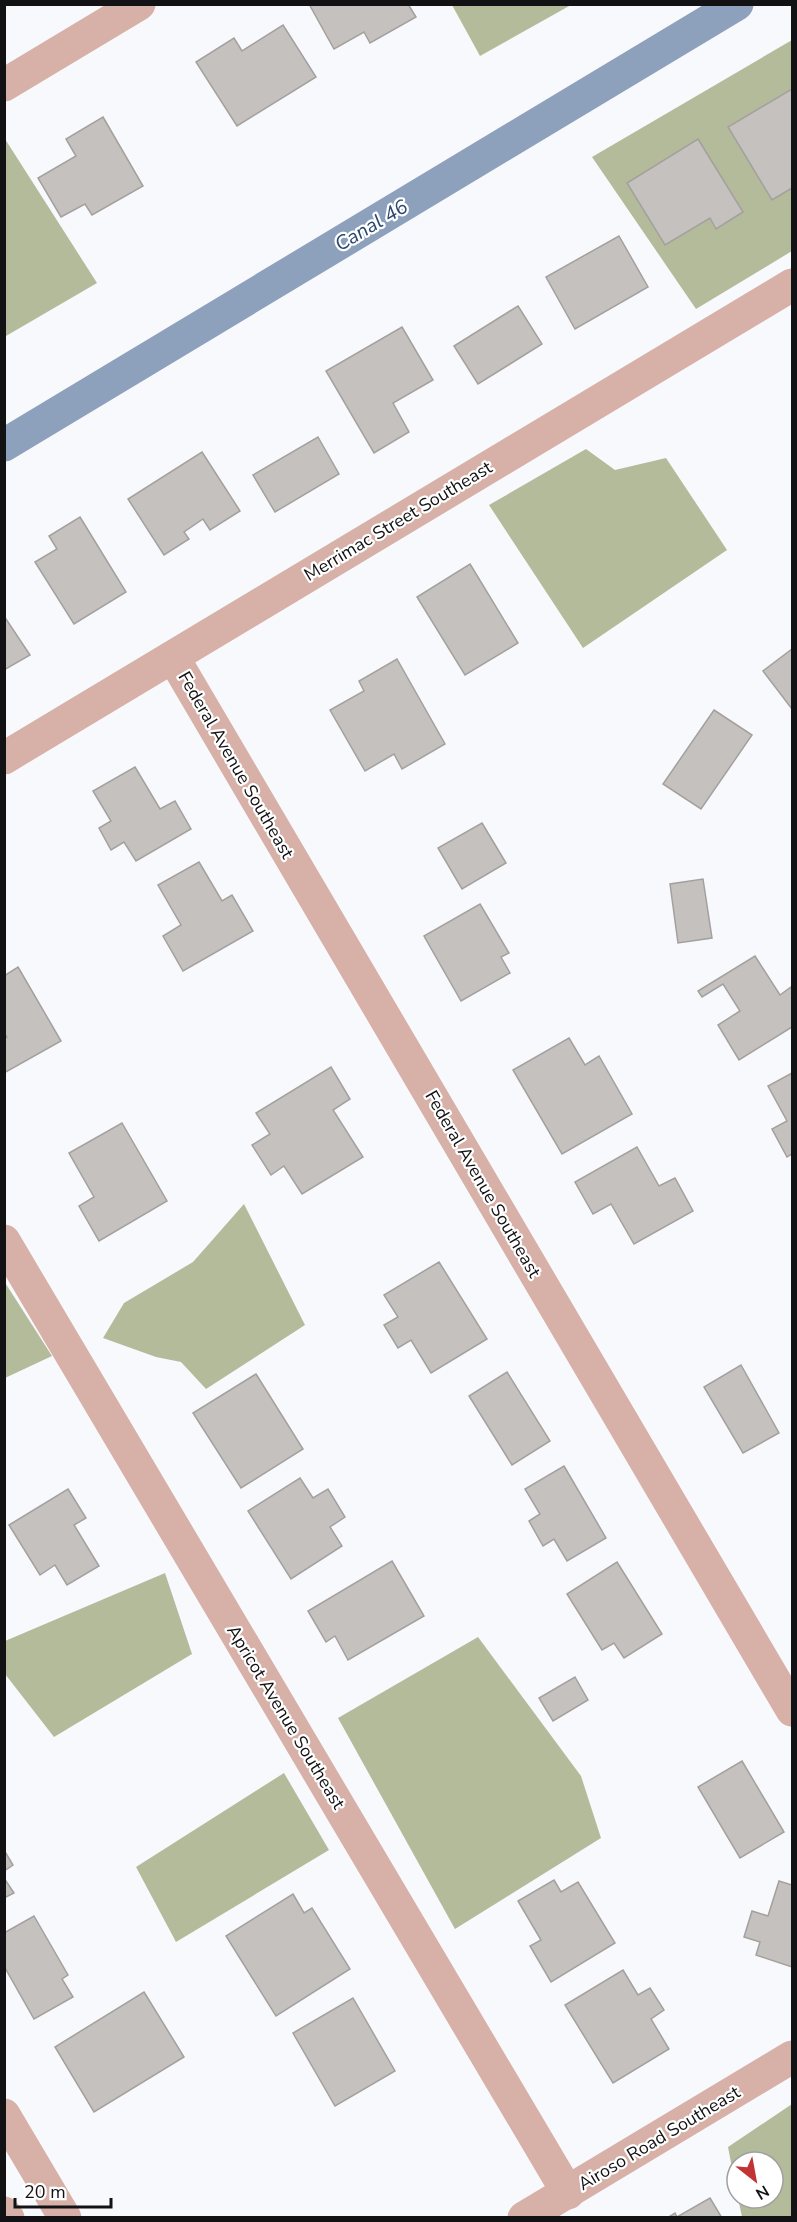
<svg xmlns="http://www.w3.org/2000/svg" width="797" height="2222" font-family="'Nunito Sans',sans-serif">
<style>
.forest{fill:#b4bb9b}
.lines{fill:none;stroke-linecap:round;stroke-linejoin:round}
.canal{stroke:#8ea1bc;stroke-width:33}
.building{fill:#c5c1bf;stroke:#a4a09e;stroke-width:1.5}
.minor{stroke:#d7b0a7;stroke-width:33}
.labels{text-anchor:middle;stroke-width:4.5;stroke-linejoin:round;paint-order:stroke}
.street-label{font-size:18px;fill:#121214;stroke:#fff}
.water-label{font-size:20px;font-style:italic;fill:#2a486e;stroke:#fff}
</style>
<rect width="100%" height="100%" fill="#f8f9fd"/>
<!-- forest -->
<g class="forest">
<path d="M452,5H571L480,56Z"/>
<path d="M792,40V251L696,309L592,157Z"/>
<path d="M5,139L97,283L6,336L4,333Z"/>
<path d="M586,449L615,470L666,458L727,550L583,648L489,505Z"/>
<path d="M244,1204L305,1325L206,1389L181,1362L156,1357L103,1338L124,1303L193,1262Z"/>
<path d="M4,1281L52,1356L5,1378H4Z"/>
<path d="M165,1573L192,1654L54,1737L5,1674V1641Z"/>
<path d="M478,1637L581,1776L601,1838L455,1929L338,1718Z"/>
<path d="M284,1773L329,1850L176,1942L136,1867Z"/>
<path d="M792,2104V2217H742L738,2198H773V2162H737V2194L728,2147Z"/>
</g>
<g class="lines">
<!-- canal -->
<path class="canal" d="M4,445L737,4"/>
</g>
<!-- building -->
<g class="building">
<path d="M309,4H408L416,17L370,43L364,32L334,49Z"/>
<path d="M283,25L316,77L237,126L196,62L234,38L242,51Z"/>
<path d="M792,89V188L772,200L728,127Z"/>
<path d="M103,117L143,186L92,215L85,204L61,217L38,178L76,156L66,139Z"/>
<path d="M698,139L743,212L716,229L710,218L665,245L627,183Z"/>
<path d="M619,236L648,287L575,329L546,277Z"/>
<path d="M518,306L542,344L478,384L454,346Z"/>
<path d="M402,327L433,380L393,403L409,432L374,453L326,371Z"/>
<path d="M318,437L339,474L275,512L253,475Z"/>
<path d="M202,452L240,511L210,530L203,519L184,532L189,539L164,555L128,499Z"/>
<path d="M80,517L126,592L74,624L35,562L57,549L49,536Z"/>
<path d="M470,564L518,643L465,675L417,597Z"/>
<path d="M4,616L30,655L4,670Z"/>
<path d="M792,649V709L763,671Z"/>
<path d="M397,659L445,744L402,769L394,754L365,771L330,710L364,691L359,681Z"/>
<path d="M714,710L752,735L701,809L663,784Z"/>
<path d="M135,767L160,809L175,801L191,829L136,861L124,842L111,850L99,828L111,821L93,791Z"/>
<path d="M482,823L506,863L462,889L438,848Z"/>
<path d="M199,862L222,901L232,895L253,931L183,971L163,936L181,925L158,885Z"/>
<path d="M703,879L712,938L678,943L670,884Z"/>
<path d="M480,904L509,953L501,957L510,973L461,1001L424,936Z"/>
<path d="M755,956L780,995L791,987L792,990V1027L739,1060L718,1025L740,1011L723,984L702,997L698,991Z"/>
<path d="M18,967L61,1041L4,1073V1039L7,1037L4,1033V976Z"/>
<path d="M569,1038L585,1065L599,1056L632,1114L562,1154L513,1070Z"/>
<path d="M331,1067L350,1099L333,1110L363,1157L302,1194L284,1166L271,1175L252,1145L270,1134L256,1113Z"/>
<path d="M792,1073V1154L787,1157L772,1129L787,1121L768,1086Z"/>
<path d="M122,1123L167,1201L99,1241L79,1206L94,1197L69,1153Z"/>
<path d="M637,1147L659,1186L675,1178L693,1211L634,1244L611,1204L593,1214L575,1182Z"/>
<path d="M439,1262L487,1339L431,1373L411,1340L398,1348L384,1325L398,1317L384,1295Z"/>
<path d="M741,1365L779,1433L743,1453L704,1387Z"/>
<path d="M507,1372L550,1441L512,1465L469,1396Z"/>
<path d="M256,1374L303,1449L241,1488L193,1413Z"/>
<path d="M564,1466L606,1538L567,1561L554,1539L543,1546L529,1521L540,1514L525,1489Z"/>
<path d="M300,1478L313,1498L328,1489L345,1517L330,1527L342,1546L291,1579L248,1511Z"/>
<path d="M68,1489L86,1518L74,1525L99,1566L67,1585L55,1565L40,1575L9,1525Z"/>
<path d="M392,1561L424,1616L348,1660L335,1636L326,1642L308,1611Z"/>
<path d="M617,1562L662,1634L624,1658L614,1643L602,1650L567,1594Z"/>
<path d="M575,1677L588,1700L553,1721L539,1698Z"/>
<path d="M742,1761L784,1832L740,1858L698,1787Z"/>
<path d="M4,1850L13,1865L4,1871Z"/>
<path d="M4,1878L14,1893L4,1898Z"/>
<path d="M554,1880L561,1892L578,1882L615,1943L551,1982L530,1946L541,1940L518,1901Z"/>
<path d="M779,1881L792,1885V1967L756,1955L760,1942L744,1937L752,1911L768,1916Z"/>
<path d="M293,1894L304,1913L312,1908L350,1969L276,2016L226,1936Z"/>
<path d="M34,1916L68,1975L62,1979L73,1997L34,2019L4,1966V1933Z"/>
<path d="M623,1970L638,1995L650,1988L664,2010L651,2019L669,2049L613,2083L565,2005Z"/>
<path d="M144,1992L184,2057L94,2112L55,2047Z"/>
<path d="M353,1998L395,2071L335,2106L293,2033Z"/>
<path d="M710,2198L722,2218H667L675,2213L677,2217Z"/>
</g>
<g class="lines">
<!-- minor -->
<g class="minor">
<path d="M4,85L139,4"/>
<path d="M173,657L792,1710"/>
<path d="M4,758L792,285"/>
<path d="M4,1241L568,2193"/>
<path d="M4,2115L65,2218"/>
<path d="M4,2213L8,2218"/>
<path d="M524,2218L792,2057"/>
</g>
</g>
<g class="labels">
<!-- street labels -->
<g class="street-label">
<text transform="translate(398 521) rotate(-31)" y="6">Merrimac Street Southeast</text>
<text transform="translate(236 765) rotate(60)" y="6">Federal Avenue Southeast</text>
<text transform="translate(483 1184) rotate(60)" y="6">Federal Avenue Southeast</text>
<text transform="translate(286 1717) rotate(59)" y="6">Apricot Avenue Southeast</text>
<text transform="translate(659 2138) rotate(-31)" y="6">Airoso Road Southeast</text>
</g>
<!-- water labels -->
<g class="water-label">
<text transform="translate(371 225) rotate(-31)" y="7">Canal 46</text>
</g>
</g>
<!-- border -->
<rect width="797" height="2222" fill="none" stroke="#121214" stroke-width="12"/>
<!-- north arrow -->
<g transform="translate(755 2180) rotate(149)"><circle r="28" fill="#ffffff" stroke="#a0a0a1" stroke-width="1.5"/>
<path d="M0-4.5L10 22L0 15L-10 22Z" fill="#c23333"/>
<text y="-9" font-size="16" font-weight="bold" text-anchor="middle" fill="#121214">N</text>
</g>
<!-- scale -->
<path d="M15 2198v9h96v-9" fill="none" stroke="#121214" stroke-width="3"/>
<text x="24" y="2198" font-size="18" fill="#121214" stroke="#ffffff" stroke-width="4.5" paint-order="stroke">20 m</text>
</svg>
